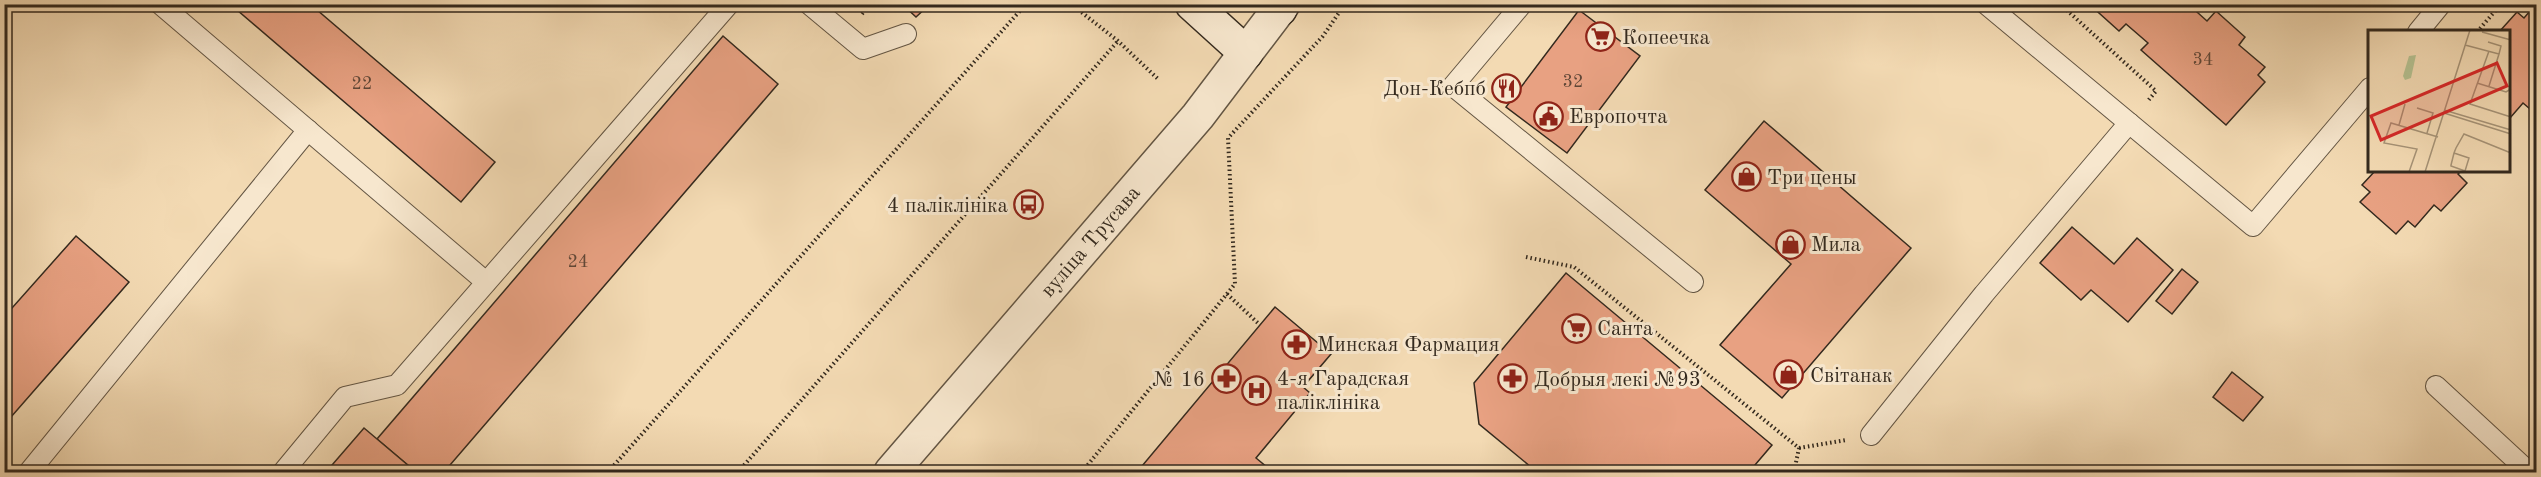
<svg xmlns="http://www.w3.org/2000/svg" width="2541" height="477" font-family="'Old Standard TT',serif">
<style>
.building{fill:#e8a182;stroke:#33291e;stroke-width:1.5}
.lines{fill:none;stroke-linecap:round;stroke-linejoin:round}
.lane-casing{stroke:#635543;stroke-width:22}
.street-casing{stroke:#635543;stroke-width:36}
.secondary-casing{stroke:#33291e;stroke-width:36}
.path{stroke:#33291e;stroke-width:4;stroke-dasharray:1.5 3;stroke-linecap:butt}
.lane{stroke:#f7e7ce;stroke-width:20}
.street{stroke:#f7e7ce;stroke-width:33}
.secondary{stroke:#f7e7ce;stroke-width:33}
.labels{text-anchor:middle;stroke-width:6;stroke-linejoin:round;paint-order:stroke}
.number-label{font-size:18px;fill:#604737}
.poi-label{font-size:21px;fill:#33291e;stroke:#f7e7ce;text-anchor:start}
.street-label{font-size:21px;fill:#33291e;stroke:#f7e7ce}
.inset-road{fill:none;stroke:#a69377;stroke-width:1.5}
.view{fill:#d62828;fill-opacity:0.15;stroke:#d62828;stroke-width:3}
.inset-edge{fill:none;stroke:#33291e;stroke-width:3}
</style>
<rect width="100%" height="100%" fill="#f3dab3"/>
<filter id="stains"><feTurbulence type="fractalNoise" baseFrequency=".00333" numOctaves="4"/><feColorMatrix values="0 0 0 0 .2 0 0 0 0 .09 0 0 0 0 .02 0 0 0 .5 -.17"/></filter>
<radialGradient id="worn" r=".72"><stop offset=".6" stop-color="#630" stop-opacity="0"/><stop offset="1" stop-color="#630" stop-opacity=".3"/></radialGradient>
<!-- building -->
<g class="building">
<path d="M230,4H310L495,162L461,202Z"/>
<path d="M902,4H929V5L916,17Z"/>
<path d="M2089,4H2175L2179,9L2183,4H2188L2207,21L2216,11L2245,37L2239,45L2265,67L2258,75L2265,82L2226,125L2141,50L2148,43L2126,24L2119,31Z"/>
<path d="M2536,4V101L2530,109L2523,103L2510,118V32H2499L2517,12L2524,18Z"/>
<path d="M1579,10L1640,56L1567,153L1506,107Z"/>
<path d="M723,36L778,84L444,472H416L377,439Z"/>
<path d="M1764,121L1911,248L1782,398L1720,345L1791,264L1705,190Z"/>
<path d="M2375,171H2461L2458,174L2467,183L2441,211L2434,205L2415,227L2408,221L2396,234L2360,202L2370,192L2362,185Z"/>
<path d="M2072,227L2114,264L2137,238L2173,270L2128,322L2091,290L2081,300L2040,263Z"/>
<path d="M76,236L129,282L4,425V317Z"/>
<path d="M2182,269L2198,282L2172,314L2156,301Z"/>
<path d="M1566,273L1772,445L1749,472H1537L1479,424L1474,383Z"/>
<path d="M1275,307L1331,354L1303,387L1310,393L1256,458L1273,472H1137Z"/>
<path d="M2232,372L2263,397L2243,421L2213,397Z"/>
<path d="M364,428L416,472H326Z"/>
</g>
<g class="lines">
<defs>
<g id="lane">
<path d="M160,4L486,282"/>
<path d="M809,4L863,49L906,34"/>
<path d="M1522,4L1453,86L1693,282"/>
<path d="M1986,4L2253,226L2370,88"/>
<path d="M2418,32L2441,4"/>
<path d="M2436,386L2529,472"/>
<path d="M1871,435L1984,294L2129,123"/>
<path d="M29,472L308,130"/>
<path d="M283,472L345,397L397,385L729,4"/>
</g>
<path id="street" d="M891,472L1198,116L1283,4"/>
<g id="secondary">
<path d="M1192,4L1246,53"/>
<path d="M1276,4L1280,9"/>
</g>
</defs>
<!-- lane casing -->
<use href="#lane" class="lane-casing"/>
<!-- street casing -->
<use href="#street" class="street-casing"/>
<!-- secondary casing -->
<use href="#secondary" class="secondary-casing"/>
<!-- path -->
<g class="path">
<path d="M1071,4L1118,41L1158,79"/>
<path d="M2060,4L2156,91L2147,102"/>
<path d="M862,14L870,4"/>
<path d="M2477,32L2501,4"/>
<path d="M1526,257L1574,267L1799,448L1794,472"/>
<path d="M1227,294L1260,325"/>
<path d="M1799,448L1846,440"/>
<path d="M608,472L1026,4"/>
<path d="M738,472L1118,41"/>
<path d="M1082,472L1235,284L1228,138L1323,36L1345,4"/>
</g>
<!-- lane -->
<use href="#lane" class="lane"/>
<!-- street -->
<use href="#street" class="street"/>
<!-- secondary -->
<use href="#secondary" class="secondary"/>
</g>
<!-- icons -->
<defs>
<symbol id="supermarket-ring" viewBox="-11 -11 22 22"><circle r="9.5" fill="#f7e7ce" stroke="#8f2418" stroke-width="1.5"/><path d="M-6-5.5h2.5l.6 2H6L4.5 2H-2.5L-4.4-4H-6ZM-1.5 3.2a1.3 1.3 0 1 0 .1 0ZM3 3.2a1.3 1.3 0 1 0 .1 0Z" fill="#8f2418"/></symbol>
<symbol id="restaurant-ring" viewBox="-11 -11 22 22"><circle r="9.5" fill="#f7e7ce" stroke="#8f2418" stroke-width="1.5"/><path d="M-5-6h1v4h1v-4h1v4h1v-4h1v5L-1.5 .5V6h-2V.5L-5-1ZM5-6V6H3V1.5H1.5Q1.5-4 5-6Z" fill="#8f2418"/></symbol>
<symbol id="civic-ring" viewBox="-11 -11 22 22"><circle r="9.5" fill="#f7e7ce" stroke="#8f2418" stroke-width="1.5"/><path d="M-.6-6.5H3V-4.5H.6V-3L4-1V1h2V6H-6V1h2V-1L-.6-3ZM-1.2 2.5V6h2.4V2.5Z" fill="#8f2418"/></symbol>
<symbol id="shop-ring" viewBox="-11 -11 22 22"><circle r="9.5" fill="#f7e7ce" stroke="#8f2418" stroke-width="1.5"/><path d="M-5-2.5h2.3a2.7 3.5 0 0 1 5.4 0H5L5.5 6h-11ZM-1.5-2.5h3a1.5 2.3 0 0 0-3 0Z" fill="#8f2418"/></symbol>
<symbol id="bus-ring" viewBox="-11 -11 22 22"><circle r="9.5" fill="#f7e7ce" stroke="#8f2418" stroke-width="1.5"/><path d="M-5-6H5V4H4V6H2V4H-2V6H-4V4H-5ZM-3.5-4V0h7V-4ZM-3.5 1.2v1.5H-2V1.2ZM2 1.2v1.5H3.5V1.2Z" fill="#8f2418"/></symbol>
<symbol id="pharmacy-ring" viewBox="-11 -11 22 22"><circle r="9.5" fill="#f7e7ce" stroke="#8f2418" stroke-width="1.5"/><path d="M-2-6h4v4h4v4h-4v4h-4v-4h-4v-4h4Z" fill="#8f2418"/></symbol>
<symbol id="hospital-ring" viewBox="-11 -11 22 22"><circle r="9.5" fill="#f7e7ce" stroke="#8f2418" stroke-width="1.5"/><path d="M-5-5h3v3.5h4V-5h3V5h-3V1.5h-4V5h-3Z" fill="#8f2418"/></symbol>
</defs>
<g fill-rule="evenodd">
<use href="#supermarket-ring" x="1584" y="20" width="33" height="33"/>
<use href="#restaurant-ring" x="1490" y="72" width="33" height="33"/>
<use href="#civic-ring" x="1532" y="100" width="33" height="33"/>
<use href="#shop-ring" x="1730" y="160" width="33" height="33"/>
<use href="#bus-ring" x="1012" y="188" width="33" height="33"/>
<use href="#shop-ring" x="1774" y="228" width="33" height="33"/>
<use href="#supermarket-ring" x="1560" y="312" width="33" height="33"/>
<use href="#pharmacy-ring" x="1280" y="328" width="33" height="33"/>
<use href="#shop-ring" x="1772" y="358" width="33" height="33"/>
<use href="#pharmacy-ring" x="1210" y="362" width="33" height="33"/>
<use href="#pharmacy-ring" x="1496" y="362" width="33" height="33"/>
<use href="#hospital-ring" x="1240" y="374" width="33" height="33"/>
</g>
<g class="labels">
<!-- number labels -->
<g class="number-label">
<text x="2203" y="65">34</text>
<text x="1573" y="87">32</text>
<text x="362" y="89">22</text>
<text x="578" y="267">24</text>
</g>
<!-- poi labels -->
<g class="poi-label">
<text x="1622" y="44">Копеечка</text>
<text x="1486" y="95" text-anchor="end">Дон-Кебпб</text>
<text x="1569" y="123">Европочта</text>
<text x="1767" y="184">Три цены</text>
<text x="1008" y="212" text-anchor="end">4 паліклініка</text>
<text x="1811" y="251">Мила</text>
<text x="1597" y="335">Санта</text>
<text x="1317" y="351">Минская Фармация</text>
<text x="1810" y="382">Світанак</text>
<text x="1277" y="385">4-я Гарадская<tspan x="1277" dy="24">паліклініка</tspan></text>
<text x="1205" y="386" text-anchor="end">№ 16</text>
<text x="1534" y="386">Добрыя лекі №93</text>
</g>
<!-- street labels -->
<g class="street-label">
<text transform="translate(1090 241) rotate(-49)" y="7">вуліца Трусава</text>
</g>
</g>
<!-- overview -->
<g transform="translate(2368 30)">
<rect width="142" height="142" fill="#f3dab3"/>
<path d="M48,25L43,48L37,50L35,46L41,26Z" fill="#b5c191"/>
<path class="inset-road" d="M114,2L143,10M120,12L133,16L131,24M97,15L131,24L121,56M121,21L102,74L143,87M109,53L138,62L143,59M49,78L65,83L59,103M76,80L143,100M76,83L143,104M31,95L37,74M86,123L101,128L97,141L83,136V135L86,123L88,118L96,104L143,123M41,142L49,119L16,113L23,93L70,107M57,142L102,0"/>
<path class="view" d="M129,33L139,56L13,110L3,86Z"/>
<rect width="142" height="142" class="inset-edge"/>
</g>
<!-- margin -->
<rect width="2541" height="477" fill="none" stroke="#f3dab3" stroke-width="24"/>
<rect x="6" y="6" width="2529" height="465" fill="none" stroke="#33291e" stroke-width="3"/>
<rect x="12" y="12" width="2517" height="453" fill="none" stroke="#33291e" stroke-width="1.5"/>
<rect width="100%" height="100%" filter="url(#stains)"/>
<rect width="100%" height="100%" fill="url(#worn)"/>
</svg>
